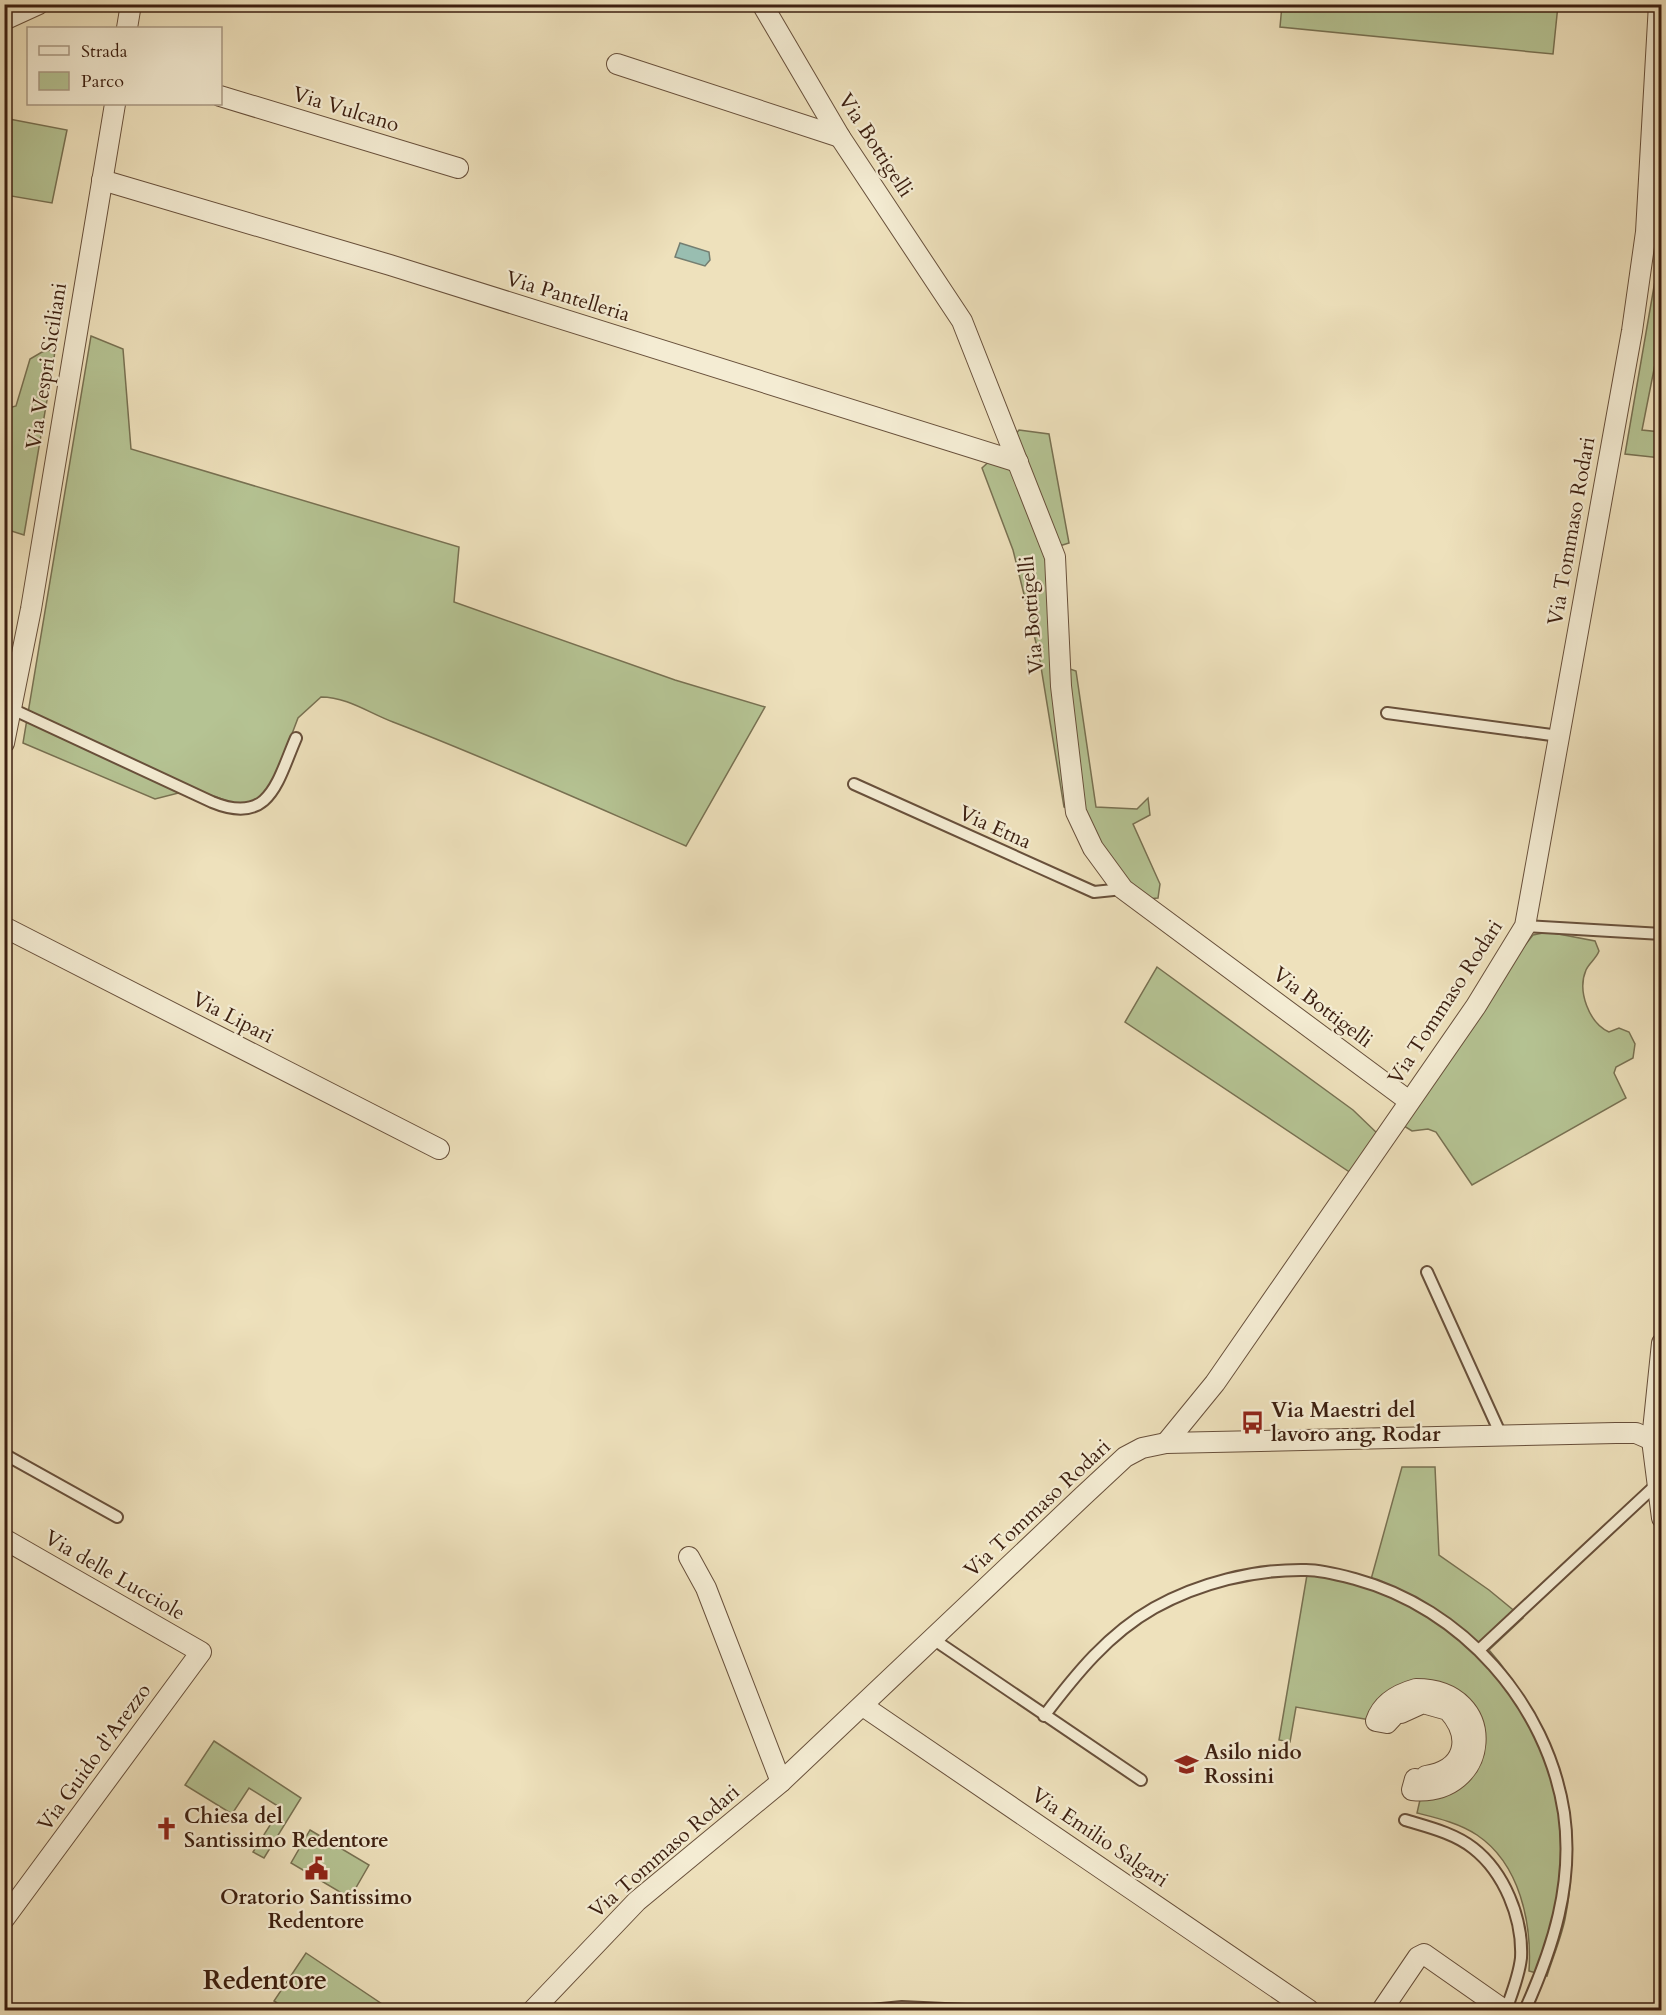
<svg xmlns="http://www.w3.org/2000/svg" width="1666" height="2015" font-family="Cardo,serif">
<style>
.green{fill:#b5c393;stroke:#787152;stroke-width:1.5}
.water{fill:#99beb1;stroke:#747e71;stroke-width:1.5}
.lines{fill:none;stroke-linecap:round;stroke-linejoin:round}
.lane-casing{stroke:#68503b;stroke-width:14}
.street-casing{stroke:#68503b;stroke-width:22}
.lane{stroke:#f4ecd3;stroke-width:10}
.street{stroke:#f4ecd3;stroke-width:20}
.labels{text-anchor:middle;stroke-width:4.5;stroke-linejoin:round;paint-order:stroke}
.street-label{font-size:21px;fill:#3c1f10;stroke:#f4ecd3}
.poi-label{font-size:21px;font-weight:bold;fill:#3c1f10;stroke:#f4ecd3;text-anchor:start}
.district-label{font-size:27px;font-weight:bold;fill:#3c1f10;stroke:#f4ecd3}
</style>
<rect width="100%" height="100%" fill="#eee1bc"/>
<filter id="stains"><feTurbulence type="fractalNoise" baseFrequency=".00333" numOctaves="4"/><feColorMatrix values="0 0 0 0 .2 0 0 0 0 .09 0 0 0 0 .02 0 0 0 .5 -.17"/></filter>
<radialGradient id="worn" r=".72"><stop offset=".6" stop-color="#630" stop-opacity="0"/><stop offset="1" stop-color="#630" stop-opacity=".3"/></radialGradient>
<!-- green -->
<g class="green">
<path d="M1282,5V4L1558,5L1553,54L1280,27Z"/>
<path d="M4,118L67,130L52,203L5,195L9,157L5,156Z"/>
<path d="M1661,246V344H1659L1642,430L1661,432V458L1625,454Z"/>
<path d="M91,336L123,349L131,449L459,547L454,602L675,680L765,707L686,846C589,804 492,760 393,722C369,713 347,697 321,697L298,718L276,776L263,797L241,806L194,789L155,799L23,743Z"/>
<path d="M55,349L54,359L24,535L8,530L4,513L5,409L16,406L30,359L42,352Z"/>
<path d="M1019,430L1049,434L1069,543L1053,548L1011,440Z"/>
<path d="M994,457L1017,464L1052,559L1076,812L1064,807L1039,655L1013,550L982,468Z"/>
<path d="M1067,668L1076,671L1096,807L1137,809L1148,798L1150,815L1133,824L1160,884L1158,898L1147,899L1133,893L1098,845L1082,810Z"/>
<path d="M1548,932L1595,941L1599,951C1596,959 1589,963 1586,970C1577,991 1589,1023 1609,1032L1619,1028L1629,1032L1635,1044L1633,1058L1616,1067L1614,1073L1626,1098L1472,1185L1436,1132L1428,1129L1412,1131L1404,1126L1521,950L1533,935Z"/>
<path d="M1157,967L1353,1110L1378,1134L1351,1173L1125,1022Z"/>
<path d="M1402,1467H1435L1439,1555L1489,1590L1523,1618L1489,1650C1553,1723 1585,1823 1565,1919C1561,1938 1553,1957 1547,1976L1529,1971C1532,1923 1520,1864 1477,1835C1459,1823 1437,1818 1417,1813L1422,1791L1448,1785L1464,1705L1376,1721L1296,1707L1290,1742L1279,1740L1308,1569L1370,1583Z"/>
<path d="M214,1741L301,1798L264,1858L253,1852L281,1808L249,1788L232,1814L185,1785Z"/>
<path d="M310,1830L369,1865L350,1898L291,1863Z"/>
<path d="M306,1953L391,2010H288L274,2001Z"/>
</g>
<!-- water -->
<path class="water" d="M680,243L709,252L710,260L705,266L675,257Z"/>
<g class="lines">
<defs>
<g id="lane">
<path d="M12,709L212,802C270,826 277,782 296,738"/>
<path d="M1387,713L1559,736"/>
<path d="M854,784L1094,892L1123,889"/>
<path d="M1525,926L1662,934"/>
<path d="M1427,1272L1501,1435"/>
<path d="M4,1454L117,1517"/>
<path d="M933,1639L1141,1780"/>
<path d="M1480,1649L1656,1485"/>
<path d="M1044,1716C1076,1674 1108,1634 1154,1608C1199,1583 1254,1569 1306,1570C1322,1570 1340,1575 1355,1579C1462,1608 1547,1703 1564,1813C1574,1883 1553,1948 1525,2010"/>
<path d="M1405,1820C1428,1827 1454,1833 1473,1848C1504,1872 1523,1918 1521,1958C1519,1976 1512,1993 1506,2010"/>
<path d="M871,2010L902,2007L966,2010"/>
</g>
<g id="street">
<path d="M762,4L840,137L962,321L1055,557L1061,686L1076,812L1093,848L1123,889L1409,1101"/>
<path d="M4,20L39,4"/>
<path d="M127,28L131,4"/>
<path d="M617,64L840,137"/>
<path d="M220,96L458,168"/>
<path d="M102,180L390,265L1018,462"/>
<path d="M4,743L31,609L115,104"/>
<path d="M4,927L439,1149"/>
<path d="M1662,1343L1652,1440L1662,1518"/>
<path d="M1166,1443L1215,1383L1476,1006L1525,926L1632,331L1646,232L1659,4"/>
<path d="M4,1539L201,1652L4,1919"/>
<path d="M689,1557L706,1588L781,1782"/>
<path d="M1416,1689C1501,1689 1491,1798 1412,1790L1415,1779L1424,1781L1426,1776C1465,1770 1473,1738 1448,1710L1423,1703L1401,1713L1398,1711L1387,1723L1376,1721C1382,1703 1398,1694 1416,1689Z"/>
<path d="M863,1706L1309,2010"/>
<path d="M533,2010L637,1901L781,1782L1082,1497L1125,1457L1142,1448L1166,1443L1616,1433H1636L1652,1440"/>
<path d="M1382,2010L1418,1957L1424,1954L1504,2010"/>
</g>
</defs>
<!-- lane casing -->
<use href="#lane" class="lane-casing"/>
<!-- street casing -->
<use href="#street" class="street-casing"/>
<!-- lane -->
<use href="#lane" class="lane"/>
<!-- street -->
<use href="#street" class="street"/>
</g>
<!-- icons -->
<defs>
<symbol id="bus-bare" viewBox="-9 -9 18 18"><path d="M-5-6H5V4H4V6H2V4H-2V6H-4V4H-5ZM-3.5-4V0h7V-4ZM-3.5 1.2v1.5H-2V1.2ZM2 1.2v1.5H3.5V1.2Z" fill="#8f2418" stroke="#f4ecd3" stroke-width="2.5" paint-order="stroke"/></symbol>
<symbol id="school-bare" viewBox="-9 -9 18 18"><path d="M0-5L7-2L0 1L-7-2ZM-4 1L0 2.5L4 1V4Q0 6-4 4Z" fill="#8f2418" stroke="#f4ecd3" stroke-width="2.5" paint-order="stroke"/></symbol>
<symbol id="church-bare" viewBox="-9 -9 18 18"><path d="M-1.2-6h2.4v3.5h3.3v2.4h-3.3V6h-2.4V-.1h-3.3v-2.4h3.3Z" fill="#8f2418" stroke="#f4ecd3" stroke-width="2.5" paint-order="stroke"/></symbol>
<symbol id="civic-bare" viewBox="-9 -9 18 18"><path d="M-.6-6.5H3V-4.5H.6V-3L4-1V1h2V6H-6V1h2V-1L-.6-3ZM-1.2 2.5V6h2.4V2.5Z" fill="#8f2418" stroke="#f4ecd3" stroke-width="2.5" paint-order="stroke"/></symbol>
</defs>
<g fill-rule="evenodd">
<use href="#bus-bare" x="1236" y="1406" width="33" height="33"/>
<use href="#school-bare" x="1170" y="1748" width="33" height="33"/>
<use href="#church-bare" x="150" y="1812" width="33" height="33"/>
<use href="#civic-bare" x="300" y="1852" width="33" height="33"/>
</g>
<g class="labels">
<!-- street labels -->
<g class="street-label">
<text transform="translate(346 109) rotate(17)" y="7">Via Vulcano</text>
<text transform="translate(876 145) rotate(57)" y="7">Via Bottigelli</text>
<text transform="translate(568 296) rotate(17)" y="7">Via Pantelleria</text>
<text transform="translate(46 366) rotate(-81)" y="7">Via Vespri Siciliani</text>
<text transform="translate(1571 531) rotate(-80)" y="7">Via Tommaso Rodari</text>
<text transform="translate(1031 615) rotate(-95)" y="7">Via Bottigelli</text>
<text transform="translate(995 827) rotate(24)" y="7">Via Etna</text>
<text transform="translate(1445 1002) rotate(-57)" y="7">Via Tommaso Rodari</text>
<text transform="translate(1323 1007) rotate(37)" y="7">Via Bottigelli</text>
<text transform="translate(233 1017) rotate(27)" y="7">Via Lipari</text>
<text transform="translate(1037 1508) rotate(-43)" y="7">Via Tommaso Rodari</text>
<text transform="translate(115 1575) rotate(30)" y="7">Via delle Lucciole</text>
<text transform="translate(94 1757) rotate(-54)" y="7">Via Guido d'Arezzo</text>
<text transform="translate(1100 1837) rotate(34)" y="7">Via Emilio Salgari</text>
<text transform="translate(664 1851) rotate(-41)" y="7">Via Tommaso Rodari</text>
</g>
<!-- poi labels -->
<g class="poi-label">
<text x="1271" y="1417">Via Maestri del<tspan x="1271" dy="24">lavoro ang. Rodar</tspan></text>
<text x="1204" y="1759">Asilo nido<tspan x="1204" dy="24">Rossini</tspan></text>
<text x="184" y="1823">Chiesa del<tspan x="184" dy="24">Santissimo Redentore</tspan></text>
<text x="316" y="1904" text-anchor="middle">Oratorio Santissimo<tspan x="316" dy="24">Redentore</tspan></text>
</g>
<!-- district labels -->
<g class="district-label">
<text x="265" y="1989">Redentore</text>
</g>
</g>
<!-- margin -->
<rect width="1666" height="2015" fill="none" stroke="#eee1bc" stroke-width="24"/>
<rect x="6" y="6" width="1654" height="2003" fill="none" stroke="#3c1f10" stroke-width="3"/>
<rect x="12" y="12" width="1642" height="1991" fill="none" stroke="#3c1f10" stroke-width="1.5"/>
<!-- legend -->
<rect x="27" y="27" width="195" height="78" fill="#f4ecd3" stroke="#aa9a85" stroke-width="1.5"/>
<rect x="39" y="46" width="30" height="9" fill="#f4ecd3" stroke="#aa9a85" stroke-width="1.5"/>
<text x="81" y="57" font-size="18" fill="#3c1f10">Strada</text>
<rect x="39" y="72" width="30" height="18" fill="#b5c393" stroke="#aa9a85" stroke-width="1.5"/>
<text x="81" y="87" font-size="18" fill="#3c1f10">Parco</text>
<rect width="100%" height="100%" filter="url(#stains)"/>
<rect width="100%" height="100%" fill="url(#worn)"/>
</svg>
